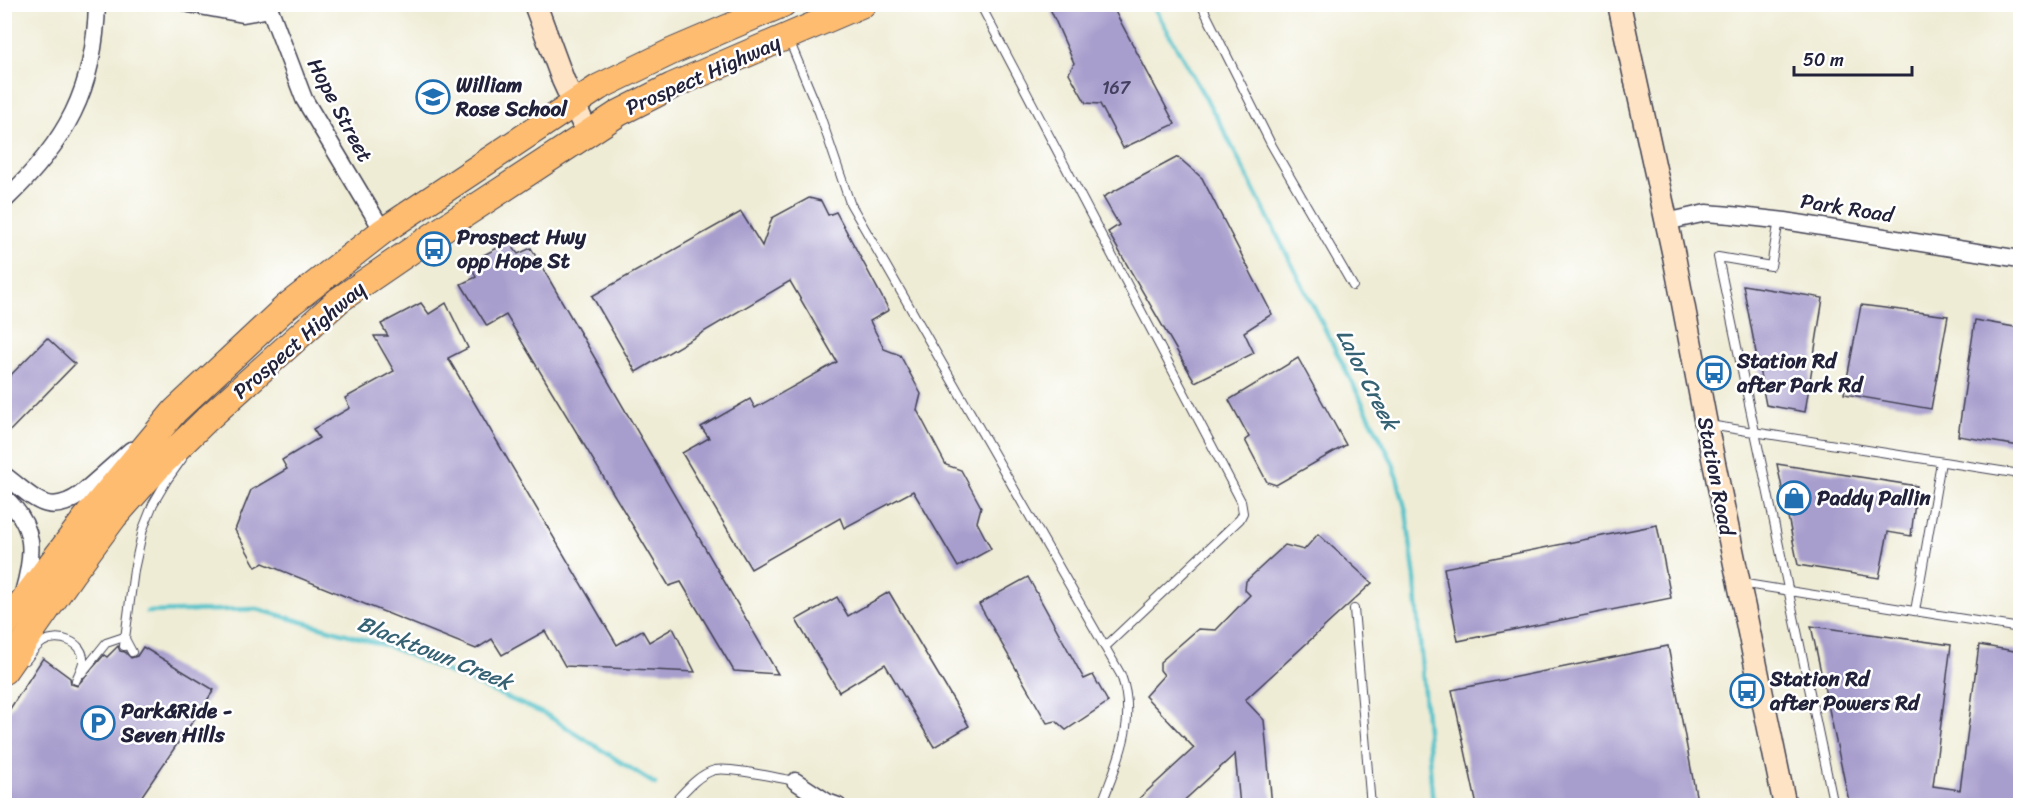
<svg xmlns="http://www.w3.org/2000/svg" width="2025" height="810" font-family="Sriracha,sans-serif">
<style>
.lines{fill:none;stroke-linecap:round;stroke-linejoin:round}
.stream{stroke:#54c2ca;stroke-width:4.5}
.building{fill:#a89ecd}
.lane-casing{stroke:#414052;stroke-width:10}
.street-casing{stroke:#414052;stroke-width:19}
.secondary-casing{stroke:#414052;stroke-width:25}
.primary-casing{stroke:#414052;stroke-width:28}
.lane{stroke:#fff;stroke-width:8}
.street{stroke:#fff;stroke-width:16}
.secondary{stroke:#fee4c5;stroke-width:22}
.primary{stroke:#fdbc6f;stroke-width:26}
.labels{text-anchor:middle;stroke-width:5;stroke-linejoin:round;paint-order:stroke}
.number-label{font-size:18px;fill:#444160}
.street-label{font-size:21px;fill:#22223b;stroke:#fff}
.poi-label{font-size:21px;font-weight:bold;fill:#22223b;stroke:#fff;text-anchor:start}
.water-label{font-size:22px;font-style:italic;fill:#366274;stroke:#fff}
</style>
<rect width="100%" height="100%" fill="#fff"/>
<filter id="ink" filterUnits="userSpaceOnUse"><feTurbulence type="fractalNoise" baseFrequency=".0167" numOctaves="2"/><feDisplacementMap in="SourceGraphic" scale="12" xChannelSelector="R" yChannelSelector="G"/><feConvolveMatrix kernelMatrix="1 2 1 2 8 2 1 2 1" color-interpolation-filters="sRGB"/></filter>
<filter id="wash" filterUnits="userSpaceOnUse"><feTurbulence type="fractalNoise" baseFrequency=".008" numOctaves="4" result="noise"/><feDisplacementMap in="SourceGraphic" scale="24" xChannelSelector="R" yChannelSelector="G"/><feGaussianBlur stdDeviation="1.35" result="paint"/><feColorMatrix in="noise" values="0 0 0 0 0 0 0 0 0 0 0 0 0 0 0 0 0 1.4 0 .05"/><feComposite in="paint" operator="in"/></filter>
<g filter="url(#wash)">
<rect width="100%" height="100%" fill="#efecd5"/>
<g class="lines">
<!-- stream -->
<g class="stream">
<path d="M1152,4L1222,127L1393,463L1406,511L1415,579L1433,806"/>
<path d="M147,612L257,609L388,646L547,715L655,784"/>
</g>
</g>
<g id="blocks">
<!-- building -->
<g class="building">
<path d="M1048,4H1111L1175,124L1123,148L1100,104L1086,103L1069,73L1074,63Z"/>
<path d="M1178,157L1202,178L1272,314L1244,332L1254,353L1195,382L1108,232L1119,225L1103,197Z"/>
<path d="M809,198L821,201L828,215L836,212L889,310L870,321L884,349L900,355L921,394L917,410L946,465L961,470L981,507L977,522L991,549L958,567L913,491L844,528L840,518L751,569L682,453L709,438L701,427L750,399L755,408L837,362L790,281L636,372L592,296L741,212L762,246L772,218Z"/>
<path d="M509,242L518,254L531,248L778,674L734,671L681,582L669,586L506,315L487,326L461,284L476,277L470,262Z"/>
<path d="M1743,285L1823,298L1805,412L1766,405Z"/>
<path d="M421,303L429,314L446,303L468,348L448,358L617,645L642,630L649,642L673,628L695,672L565,666L545,631L502,655L492,639L476,649L263,563L256,567L235,530L251,490L287,469L282,460L319,438L313,429L350,408L345,398L394,371L374,336H388L381,324Z"/>
<path d="M1861,305L1948,316L1931,409L1844,394Z"/>
<path d="M1975,320L2020,328V446L1958,436Z"/>
<path d="M47,338L75,364L4,437V382Z"/>
<path d="M1298,358L1346,445L1276,485L1267,482L1245,440L1249,437L1229,400Z"/>
<path d="M1777,464L1917,486L1911,536L1888,532L1879,578L1798,565Z"/>
<path d="M1657,525L1671,598L1458,641L1444,568Z"/>
<path d="M1318,534L1372,583L1245,700L1264,720L1272,806H1240L1235,754L1178,806H1131L1194,748L1145,696L1164,675L1160,670V662L1198,629L1216,630L1250,595L1245,590L1246,581L1285,545L1304,550Z"/>
<path d="M1028,577L1084,679L1093,675L1108,702L1066,730L1056,721L1047,723L979,604Z"/>
<path d="M889,592L969,726L934,747L885,664L839,692L796,620L837,597L848,616Z"/>
<path d="M1811,626L1951,645L1933,786L1960,790L1979,645L2020,652V806H1850Z"/>
<path d="M118,646L120,651L125,652L131,658L137,656L143,647L214,690L135,806H4V718L43,658L70,678L71,684L77,686L104,655L107,657Z"/>
<path d="M1668,646L1698,806H1477L1452,690Z"/>
</g>
</g>
</g>
<g filter="url(#ink)">
<use href="#blocks" fill-opacity="0" stroke="#414052" stroke-width="1.5"/>
<g class="lines">
<defs>
<g id="lane">
<path d="M980,4L1241,501L1243,513L1240,519L1105,647"/>
<path d="M1201,4L1271,144L1353,286"/>
<path d="M789,40L819,112L850,203L1121,675C1138,722 1117,762 1101,806"/>
<path d="M1779,220L1771,266L1718,257L1834,806"/>
<path d="M1709,425L2020,474"/>
<path d="M1740,583L2020,628"/>
<path d="M1354,609L1371,806"/>
<path d="M1915,611L1941,462"/>
<path d="M124,637L132,652"/>
<path d="M124,646L134,570L143,529L153,504L167,480L182,459"/>
<path d="M26,660C31,654 36,646 43,642C57,633 85,641 83,662C82,668 78,675 76,680"/>
<path d="M82,673L106,643L124,637"/>
<path d="M671,806C683,793 698,774 715,770C731,767 777,778 795,781"/>
</g>
<g id="street">
<path d="M189,4L243,14L270,9"/>
<path d="M268,4L304,99L383,231"/>
<path d="M4,201C66,142 95,90 97,4"/>
<path d="M1666,222L1706,213L1731,215L1785,221L2020,259"/>
<path d="M4,475C32,495 46,519 81,494L131,450"/>
<path d="M4,497C37,527 34,554 23,593"/>
<path d="M795,781L827,802L838,806"/>
</g>
<g id="secondary">
<path d="M535,4L563,80L587,132"/>
<path d="M1619,4L1674,256L1706,424L1785,806"/>
</g>
<g id="primary">
<path d="M4,626L85,519L175,411L286,307L383,231L599,87L673,51L783,4"/>
<path d="M4,671L71,575L114,517L160,465L206,420L339,300L450,224L619,113L672,86L863,4"/>
</g>
</defs>
<!-- lane casing -->
<use href="#lane" class="lane-casing"/>
<!-- street casing -->
<use href="#street" class="street-casing"/>
<!-- secondary casing -->
<use href="#secondary" class="secondary-casing"/>
<!-- primary casing -->
<use href="#primary" class="primary-casing"/>
<!-- lane -->
<use href="#lane" class="lane"/>
<!-- street -->
<use href="#street" class="street"/>
<!-- secondary -->
<use href="#secondary" class="secondary"/>
<!-- primary -->
<use href="#primary" class="primary"/>
</g>
</g>
<!-- icons -->
<defs>
<symbol id="school-ring" viewBox="-11 -11 22 22"><circle r="9.5" fill="#fff" stroke="#1f6fb2" stroke-width="1.5"/><path d="M0-5L7-2L0 1L-7-2ZM-4 1L0 2.5L4 1V4Q0 6-4 4Z" fill="#1f6fb2"/></symbol>
<symbol id="bus-ring" viewBox="-11 -11 22 22"><circle r="9.5" fill="#fff" stroke="#1f6fb2" stroke-width="1.5"/><path d="M-5-6H5V4H4V6H2V4H-2V6H-4V4H-5ZM-3.5-4V0h7V-4ZM-3.5 1.2v1.5H-2V1.2ZM2 1.2v1.5H3.5V1.2Z" fill="#1f6fb2"/></symbol>
<symbol id="shop-ring" viewBox="-11 -11 22 22"><circle r="9.5" fill="#fff" stroke="#1f6fb2" stroke-width="1.5"/><path d="M-5-2.5h2.3a2.7 3.5 0 0 1 5.4 0H5L5.5 6h-11ZM-1.5-2.5h3a1.5 2.3 0 0 0-3 0Z" fill="#1f6fb2"/></symbol>
<symbol id="parking-ring" viewBox="-11 -11 22 22"><circle r="9.5" fill="#fff" stroke="#1f6fb2" stroke-width="1.5"/><path d="M-3.5-5.5H1a3.5 3.5 0 0 1 0 7H-1V5.5H-3.5ZM-1-3.4V-.6H.8a1.4 1.4 0 0 0 0-2.8Z" fill="#1f6fb2"/></symbol>
</defs>
<g fill-rule="evenodd">
<use href="#school-ring" x="414" y="78" width="38" height="38"/>
<use href="#bus-ring" x="415" y="230" width="38" height="38"/>
<use href="#bus-ring" x="1695" y="354" width="38" height="38"/>
<use href="#shop-ring" x="1775" y="479" width="38" height="38"/>
<use href="#bus-ring" x="1728" y="672" width="38" height="38"/>
<use href="#parking-ring" x="79" y="704" width="38" height="38"/>
</g>
<g class="labels">
<!-- number labels -->
<g class="number-label">
<text x="1116" y="94">167</text>
</g>
<!-- street labels -->
<g class="street-label">
<text transform="translate(703 75) rotate(-24)" y="7">Prospect Highway</text>
<text transform="translate(340 110) rotate(62)" y="7">Hope Street</text>
<text transform="translate(1847 208) rotate(9)" y="7">Park Road</text>
<text transform="translate(299 340) rotate(-41)" y="7">Prospect Highway</text>
<text transform="translate(1716 476) rotate(79)" y="7">Station Road</text>
</g>
<!-- poi labels -->
<g class="poi-label">
<text x="456" y="92">William<tspan x="456" dy="24">Rose School</tspan></text>
<text x="457" y="244">Prospect Hwy<tspan x="457" dy="24">opp Hope St</tspan></text>
<text x="1737" y="368">Station Rd<tspan x="1737" dy="24">after Park Rd</tspan></text>
<text x="1817" y="505">Paddy Pallin</text>
<text x="1770" y="686">Station Rd<tspan x="1770" dy="24">after Powers Rd</tspan></text>
<text x="121" y="718">Park&amp;Ride -<tspan x="121" dy="24">Seven Hills</tspan></text>
</g>
<!-- water labels -->
<g class="water-label">
<text transform="translate(1368 379) rotate(63)" y="8">Lalor Creek</text>
<text transform="translate(435 652) rotate(22)" y="8">Blacktown Creek</text>
</g>
</g>
<!-- margin -->
<rect width="2025" height="810" fill="none" stroke="#fff" stroke-width="24"/>
<!-- scale -->
<path d="M1794 66v9h118v-9" fill="none" stroke="#22223b" stroke-width="3"/>
<text x="1803" y="66" font-size="18" fill="#22223b" stroke="#ffffff" stroke-width="4.5" paint-order="stroke">50 m</text>
</svg>
